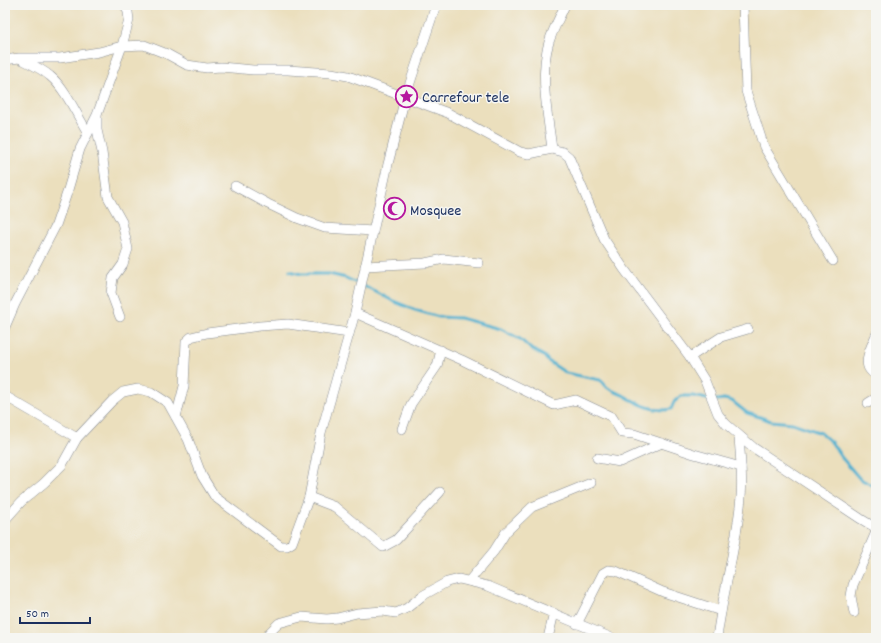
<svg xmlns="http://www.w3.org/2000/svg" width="881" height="643" font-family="Dekko,sans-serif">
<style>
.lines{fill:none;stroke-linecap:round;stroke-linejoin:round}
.stream{stroke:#51b1d0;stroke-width:3}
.street-casing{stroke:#83878e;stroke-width:10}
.street{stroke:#fff;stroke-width:9}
.labels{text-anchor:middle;stroke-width:3;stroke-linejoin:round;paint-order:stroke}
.poi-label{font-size:16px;fill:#1b2f5e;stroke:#f6f6f2;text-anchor:start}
</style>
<rect width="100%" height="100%" fill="#f6f6f2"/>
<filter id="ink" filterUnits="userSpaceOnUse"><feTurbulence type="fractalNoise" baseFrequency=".025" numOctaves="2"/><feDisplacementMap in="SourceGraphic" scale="8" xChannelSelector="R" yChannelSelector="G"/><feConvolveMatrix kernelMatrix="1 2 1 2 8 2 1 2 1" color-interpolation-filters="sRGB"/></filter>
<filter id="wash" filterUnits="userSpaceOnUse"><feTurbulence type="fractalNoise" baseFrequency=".012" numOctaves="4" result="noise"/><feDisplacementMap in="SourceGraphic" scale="16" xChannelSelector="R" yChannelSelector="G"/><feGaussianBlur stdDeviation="0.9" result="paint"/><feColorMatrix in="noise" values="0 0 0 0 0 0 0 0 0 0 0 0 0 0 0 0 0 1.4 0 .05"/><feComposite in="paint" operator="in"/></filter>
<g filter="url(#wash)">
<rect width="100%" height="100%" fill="#ebdfbd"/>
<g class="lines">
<!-- stream -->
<path class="stream" d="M290,271L301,274H329L346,278L374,291L393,301L415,310L439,317L460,318L501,329L520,339L531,349L544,356L548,361L566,373L600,380C604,382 605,386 608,388C613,391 618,393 623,395C637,403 654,413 671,409L674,402L681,396H693L711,400H717L724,399L732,401L747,413L760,417L771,421L792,423L821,433L832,443L842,458L860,479L876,487"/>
</g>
</g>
<g filter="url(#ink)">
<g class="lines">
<defs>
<g id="street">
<path d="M743,5L746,91L764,147L833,261"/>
<path d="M21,59C31,64 42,69 50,76C65,88 78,117 88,133"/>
<path d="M5,60L19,58H60L99,52L122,46L144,45L167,54L187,65L207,68L221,67L253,70H288L331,73L348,76L448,113L520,152L529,154L552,149L563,152L569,157L604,239L624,269L690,357L705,381L718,414L726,424L754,448L861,519L876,528"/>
<path d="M97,117V130L102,152L108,197L122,222L128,249L123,264L113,278L111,293L120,317"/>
<path d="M552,149C548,116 539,74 549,42C553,29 560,17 565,5"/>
<path d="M235,186L268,204L297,218L325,228L373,231"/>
<path d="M365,266L425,263L444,259L479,263"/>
<path d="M355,313L462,360L554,405L576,400L612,417L622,433L634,434L694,454L741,467"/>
<path d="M5,327L15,304L56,225L67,193L80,149L97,115L122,46L129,20L128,12L125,5"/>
<path d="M876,335C871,348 859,366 876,375"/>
<path d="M690,357L721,337L748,329"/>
<path d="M5,396L77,438L112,401L123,392L138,389L151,392L168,403L188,439L202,476L215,497L281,546H287L292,543L309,497L321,433L355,313L388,164L405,98L436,5"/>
<path d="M868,403L876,398"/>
<path d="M176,417L184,386L186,342L191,337L207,333L260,326L288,324L349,333"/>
<path d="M402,429L411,404L437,366L441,350"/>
<path d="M597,458L620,462L662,443"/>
<path d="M309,497L335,507L383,547L396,540L440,492"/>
<path d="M5,520L21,502L44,483L62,465L77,438"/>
<path d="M469,581L494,551L506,532L532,507L591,483"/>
<path d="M854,613L851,596L853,585L876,532"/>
<path d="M577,624L603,573L608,570L616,571L663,592L721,611"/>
<path d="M266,638L269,633L279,623L301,617L327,619L337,618L357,613L383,611L396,613L407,608L422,596L447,582L459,579L488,586L612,638"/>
<path d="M548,638L554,613"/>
<path d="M717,638C723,591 737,544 741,497C743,477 740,455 739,436"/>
</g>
</defs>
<!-- street casing -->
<use href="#street" class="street-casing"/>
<!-- street -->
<use href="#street" class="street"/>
</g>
</g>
<!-- icons -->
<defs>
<symbol id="sight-ring" viewBox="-11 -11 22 22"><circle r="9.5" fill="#f6f6f2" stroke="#b5179e" stroke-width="1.5"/><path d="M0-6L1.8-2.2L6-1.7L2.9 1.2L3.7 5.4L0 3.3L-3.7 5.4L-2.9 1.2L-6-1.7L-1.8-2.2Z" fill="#b5179e"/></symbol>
<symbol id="mosque-ring" viewBox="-11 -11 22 22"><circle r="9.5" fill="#f6f6f2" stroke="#b5179e" stroke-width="1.5"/><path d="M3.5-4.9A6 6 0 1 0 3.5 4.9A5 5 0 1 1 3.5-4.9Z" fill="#b5179e"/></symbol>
</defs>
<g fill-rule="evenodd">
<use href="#sight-ring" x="394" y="84" width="25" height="25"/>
<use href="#mosque-ring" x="382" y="196" width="25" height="25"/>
</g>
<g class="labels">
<!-- poi labels -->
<g class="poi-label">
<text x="422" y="102">Carrefour tele</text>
<text x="410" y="215">Mosquee</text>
</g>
</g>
<!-- margin -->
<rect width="881" height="643" fill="none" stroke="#f6f6f2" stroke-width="20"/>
<!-- scale -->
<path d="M20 617v6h70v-6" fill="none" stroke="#1b2f5e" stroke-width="2"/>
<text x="26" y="617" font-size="12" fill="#1b2f5e" stroke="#f6f6f2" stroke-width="3" paint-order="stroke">50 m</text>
</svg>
